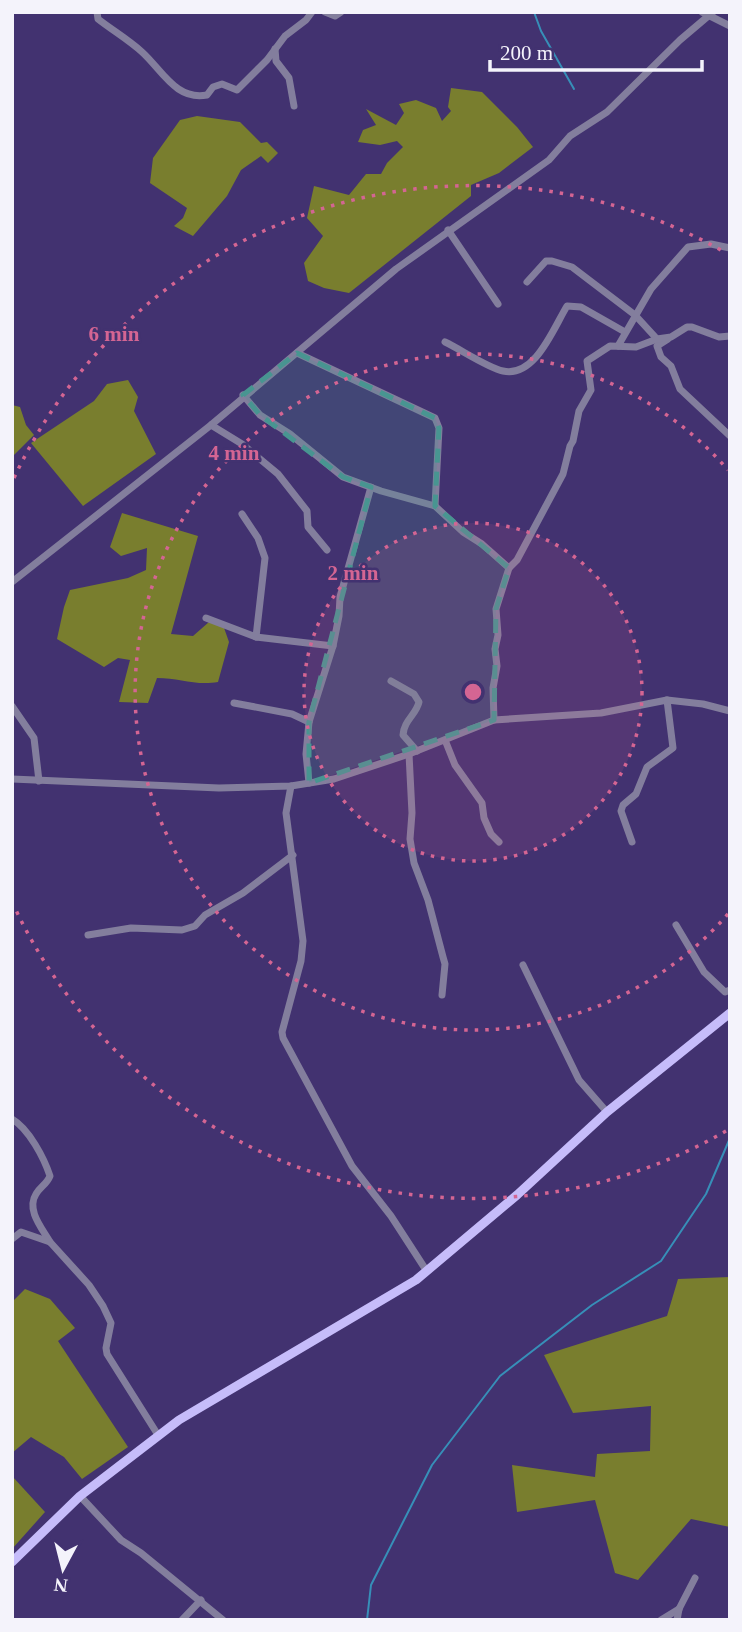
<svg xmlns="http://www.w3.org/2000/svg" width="742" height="1632" font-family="'Times New Roman',serif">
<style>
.forest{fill:#797e2e}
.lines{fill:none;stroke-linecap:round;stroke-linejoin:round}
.stream{stroke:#378fb8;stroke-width:2}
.minor{stroke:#837e9d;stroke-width:7}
.major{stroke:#c6bcfa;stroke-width:9}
.marked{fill:#489591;fill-opacity:0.2;stroke:#489591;stroke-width:5;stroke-dasharray:14 9;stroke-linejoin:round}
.ring{fill:none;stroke:#d46593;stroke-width:3.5;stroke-dasharray:3.5 7}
.centre{fill:#d46593;stroke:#423270;stroke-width:3.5}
.ring-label{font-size:21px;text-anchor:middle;font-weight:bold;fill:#d46593;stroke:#423270;stroke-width:5;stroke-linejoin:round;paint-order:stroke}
</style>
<rect width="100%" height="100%" fill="#423270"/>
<!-- forest -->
<g class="forest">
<path d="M451,88L482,92L517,127L533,147L499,173L471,185V196L349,293L324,288L308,281L304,263L323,236L307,218L314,186L349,195L366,174H381L387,163L403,147L397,141L380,145L358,142L363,130L376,125L366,109L396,125L404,113L399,104L416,100L436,108L442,121L451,111L448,107Z"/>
<path d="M197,116L240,122L261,143L267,142L278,153L268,163L261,156L241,170L227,196L193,236L174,226L183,218L187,208L150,183L153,158L180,120Z"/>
<path d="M128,380L138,397L134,411L156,454L83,506L31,443L94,401L107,384Z"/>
<path d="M12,405L20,407L26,425L34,435L12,457Z"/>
<path d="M122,513L198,536L171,634L193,636L209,622L223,625L229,642L218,682C196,686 179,678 157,678L148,703L119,702L130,660L118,658L104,667L57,639L64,607L70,590L128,578L146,570L147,548L121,556L110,547Z"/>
<path d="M730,1277V1527L691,1519L638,1580L615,1573L595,1500L517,1512L512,1465L595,1477L597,1454L650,1451L651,1406L573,1413L544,1355L667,1316L678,1279Z"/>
<path d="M25,1289L50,1299L75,1328L58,1341L128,1447L82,1479L64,1457L31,1437L12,1453V1302Z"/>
<path d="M12,1476L45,1512L12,1549Z"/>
</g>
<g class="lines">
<!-- stream -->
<g class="stream">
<path d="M534,12L541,31L574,89"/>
<path d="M367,1620L371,1585L432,1465L500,1376L592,1305L661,1261L706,1194L730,1138"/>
</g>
<!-- minor -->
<g class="minor">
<path d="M97,12L98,19C112,30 129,40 142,52C162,70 176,101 207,95L213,87L222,84L237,90L267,60L285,36L306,20L312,12"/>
<path d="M325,12L335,16L341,12"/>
<path d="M702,12L730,26"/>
<path d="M275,49L276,61L289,78L294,106"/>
<path d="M448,230L498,304"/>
<path d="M527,282L546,261H552L572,267L635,315L657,339"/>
<path d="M668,339L657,346L661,357L671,366L680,389L730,436"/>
<path d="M445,342C460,349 488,368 503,371C535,378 553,329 567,306L581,307L625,332"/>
<path d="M618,346L651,289L688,247L711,244L730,248"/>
<path d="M297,353L435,418L439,428L435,506"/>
<path d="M243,395L260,415L290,434L343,477L381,491L435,506L463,532L482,544L509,568"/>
<path d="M211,425L242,444L278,474L307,511L308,527L327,550"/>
<path d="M242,514L258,538L265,558L256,637"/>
<path d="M12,582L211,425L396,269L549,160L570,136L607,112L680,40L713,12"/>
<path d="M206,618L256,637L333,646"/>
<path d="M391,681L414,694L419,702C416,715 404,720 403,735L417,751"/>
<path d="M234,703L292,714L309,722"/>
<path d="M12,706L34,738L39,781"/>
<path d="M494,720L493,688L497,666L495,649L498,635L496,609L509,568L517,560L563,474L570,446L573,441L579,411L591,390L587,361L610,346L636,347L657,339L671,337L687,327H692L719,337L730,336"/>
<path d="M445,740L455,765L482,803L484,818L491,834L499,842"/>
<path d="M409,754L412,813L410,839L414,863L428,900L443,957L445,964L442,995"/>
<path d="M12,779L219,788L291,786L334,779L409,754L494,720L601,713L667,700L703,704L730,711"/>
<path d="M309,783L306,754L309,722L333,646L339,616L340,597L371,487"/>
<path d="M291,786L286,813L303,941L301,961L282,1032L283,1038L352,1166L391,1216L426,1270"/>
<path d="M632,842L621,811L623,805L636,794L647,767L673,748L667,700"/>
<path d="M676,925L704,972L725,992L730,990"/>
<path d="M88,935L131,928L182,930L195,926L205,915L243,893L293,855"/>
<path d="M523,965L579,1080L607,1112"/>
<path d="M12,1119C29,1129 44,1158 50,1176C47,1184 40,1187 36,1194C26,1210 42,1228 50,1242"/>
<path d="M12,1239L21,1232L50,1242L89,1285L103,1306L111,1323L106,1348L107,1354L158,1435"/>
<path d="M80,1496L121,1540L141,1553L223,1620"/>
<path d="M182,1620L201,1600"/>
<path d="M661,1620L679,1609"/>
<path d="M677,1620L679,1609L695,1578"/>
</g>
<!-- major -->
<path class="major" d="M12,1562L80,1496L179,1420L416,1280L517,1195L607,1112L730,1013"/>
</g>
<!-- marked area -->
<path class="marked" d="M297,353L435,418L439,428L435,506L509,568L496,609L494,720L309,783V722L371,487L343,477L260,415L243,395Z"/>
<!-- distance rings -->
<circle cx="473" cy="692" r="169" fill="#d46593" fill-opacity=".12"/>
<g class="ring">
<circle cx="473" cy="692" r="169"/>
<path d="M728 914A338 338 0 1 1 728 470"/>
<path d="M726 1131A507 507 0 0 1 14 906M14 478A507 507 0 0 1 726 253"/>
</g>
<circle cx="473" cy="692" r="10" class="centre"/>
<g class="ring-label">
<text x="114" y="341">6 min</text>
<text x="234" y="460">4 min</text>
<text x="353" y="580">2 min</text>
</g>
<!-- border -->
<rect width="742" height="1632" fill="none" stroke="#f4f3fb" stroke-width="28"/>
<!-- north arrow -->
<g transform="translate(63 1569) rotate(187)" stroke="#423270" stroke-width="5" paint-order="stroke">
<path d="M0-5L12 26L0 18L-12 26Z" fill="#f4f3fb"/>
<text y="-10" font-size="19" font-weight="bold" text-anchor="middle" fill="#f4f3fb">N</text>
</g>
<!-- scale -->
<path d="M490 60v10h212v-10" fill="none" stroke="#f4f3fb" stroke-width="3.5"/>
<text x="500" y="60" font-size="21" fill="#f4f3fb" stroke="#423270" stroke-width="5" paint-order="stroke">200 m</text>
</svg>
